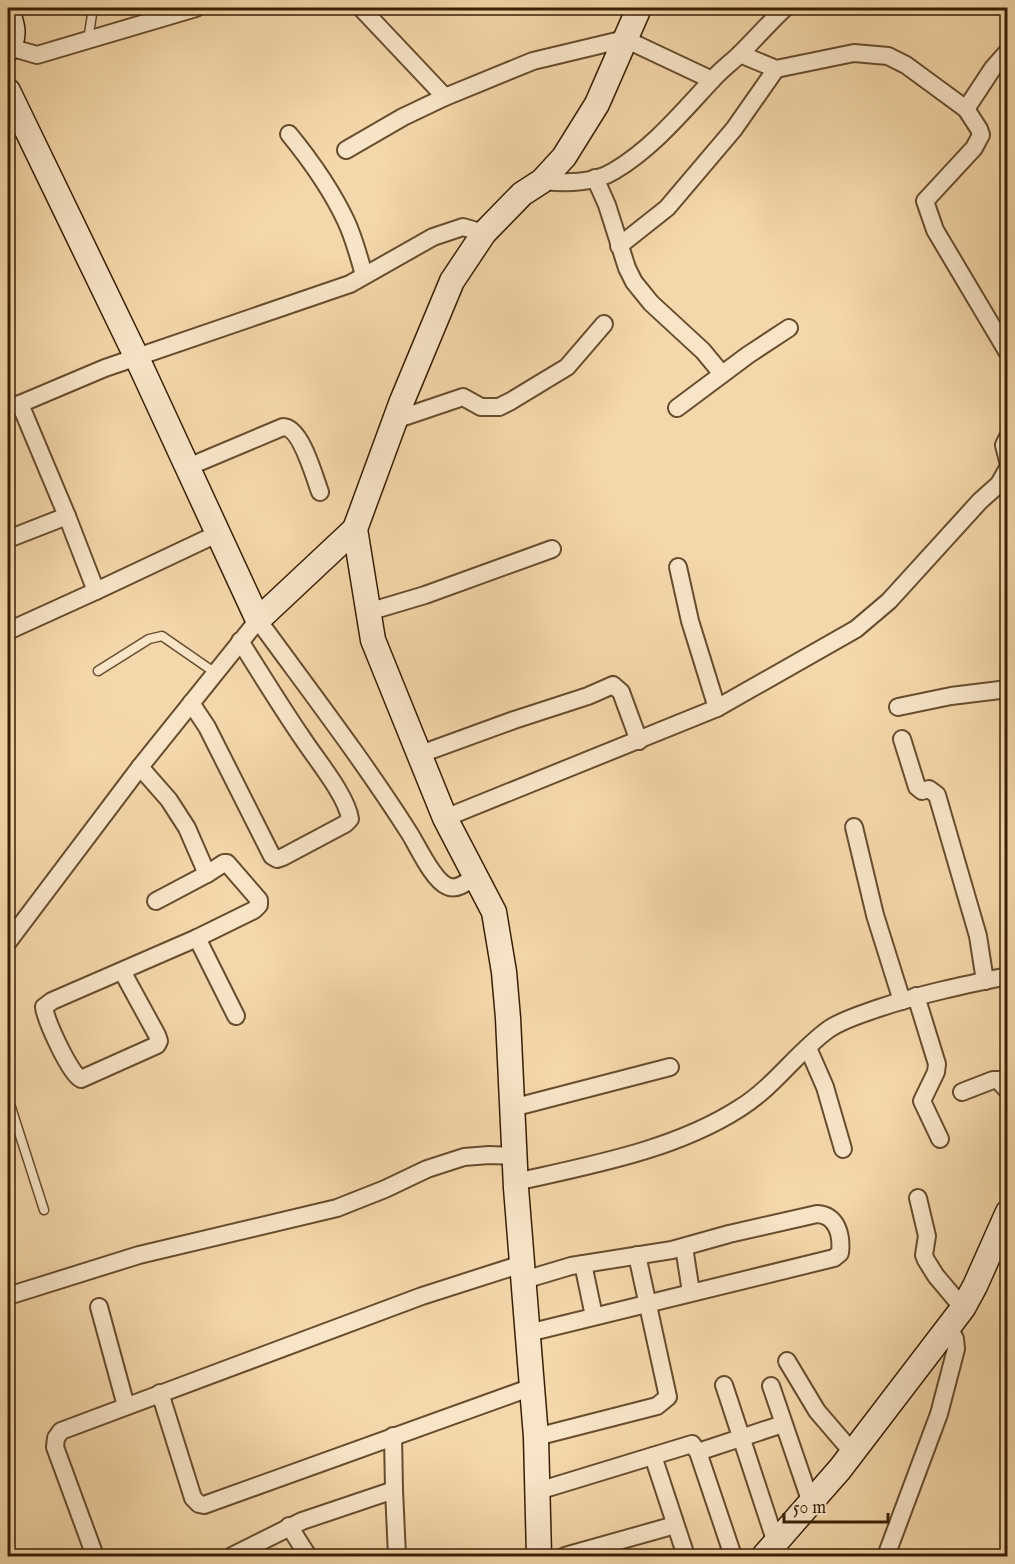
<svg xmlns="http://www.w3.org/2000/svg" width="1015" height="1564" font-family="'IM FELL English',serif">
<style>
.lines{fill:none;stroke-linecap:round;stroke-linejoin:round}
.lane-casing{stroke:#674d2e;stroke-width:11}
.street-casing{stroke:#674d2e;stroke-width:20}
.secondary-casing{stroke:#381f04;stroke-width:27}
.lane{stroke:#f8e5c8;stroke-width:8}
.street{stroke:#f8e5c8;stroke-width:16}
.secondary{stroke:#f8e5c8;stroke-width:24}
</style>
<rect width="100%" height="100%" fill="#f4d7aa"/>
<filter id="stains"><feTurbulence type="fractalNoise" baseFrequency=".00333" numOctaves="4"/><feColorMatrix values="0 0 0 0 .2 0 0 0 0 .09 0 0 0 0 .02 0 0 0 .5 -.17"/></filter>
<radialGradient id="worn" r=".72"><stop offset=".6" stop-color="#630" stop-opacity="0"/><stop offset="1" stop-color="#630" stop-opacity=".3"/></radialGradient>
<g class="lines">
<defs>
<g id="lane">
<path d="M88,40L93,8"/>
<path d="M98,671L149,639L162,636L214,672"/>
<path d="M8,1098L44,1210"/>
</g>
<g id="street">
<path d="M361,8L445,97"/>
<path d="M9,47L37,55L196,8"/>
<path d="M740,54L776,69L854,53L888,56L906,65L966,109L979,129L981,135L974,148L925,201L935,230L1008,353"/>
<path d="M966,109L993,68L1008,51"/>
<path d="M289,134C311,161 331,189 346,221C354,238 359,257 364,275"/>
<path d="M346,150L403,117L445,97L533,61L625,39L712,80"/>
<path d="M595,178L607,205L627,268L634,282L651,303L703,351L722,374"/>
<path d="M542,181C565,183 593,184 614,171C653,148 683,111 714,78C722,69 732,62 741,53C756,38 770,22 785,8"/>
<path d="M619,246L667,208L734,129L776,69"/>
<path d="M677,408L748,355L789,328"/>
<path d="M8,409L105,368L350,284L433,237L463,227L484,233"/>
<path d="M395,420L463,397L481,407H499L511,401L567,367L604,324"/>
<path d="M1008,437L1004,445L1008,461"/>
<path d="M188,467L283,427C301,427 314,476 320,492"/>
<path d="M8,539L67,516"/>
<path d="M678,567L690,621L717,708"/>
<path d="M96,591L219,533"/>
<path d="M368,612L425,595L552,549"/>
<path d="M8,631L96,591L67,516L20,404"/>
<path d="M191,703L207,727L272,856L277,859L283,857L345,824L350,819C347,796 316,759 303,739C281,707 261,674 240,641"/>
<path d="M898,707L951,696L1008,689"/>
<path d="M902,739L917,787L922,791L929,789L937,795L978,936L985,981"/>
<path d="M418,755L514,720L588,696L613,685L621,692L639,741"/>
<path d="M445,818L717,708L856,629L889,601L980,501L999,484L1008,468"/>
<path d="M854,827L875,915L902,1001"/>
<path d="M156,901L207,874"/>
<path d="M197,938L236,1016"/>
<path d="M8,942L140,767L258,620C309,690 363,760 410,834C418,847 433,880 447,886C457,891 467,882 475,876"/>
<path d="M122,971L157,1035L159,1041L157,1045L81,1079C70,1074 46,1021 44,1007L52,1001L197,938L254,910L259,905V900L227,863H224L207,874L187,828L169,800L140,767"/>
<path d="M916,996L937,1064L936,1072L922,1101L940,1139"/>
<path d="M808,1048L825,1087L843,1149"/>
<path d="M962,1092L993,1080H998L1008,1091"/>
<path d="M512,1108L670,1067"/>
<path d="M516,1182C591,1165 675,1150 740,1108C774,1087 797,1052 829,1029C844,1019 862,1014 879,1008C921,994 964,985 1008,976"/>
<path d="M918,1198L927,1236L924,1255L926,1260L936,1276L963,1308"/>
<path d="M684,1247L691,1292"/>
<path d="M583,1264L594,1316"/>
<path d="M524,1280L571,1266L672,1250L729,1234L817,1214C837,1215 842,1235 840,1253L834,1258L528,1333"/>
<path d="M8,1296L139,1255L337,1208L385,1189L427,1169L464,1157L489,1155L514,1156"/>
<path d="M99,1307L126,1406"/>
<path d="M787,1361L817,1411L853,1453"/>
<path d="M724,1385L776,1543"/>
<path d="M771,1386L811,1503"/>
<path d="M160,1393L193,1498L199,1504L204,1505L532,1387"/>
<path d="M393,1436L394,1490L397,1556"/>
<path d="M536,1437L657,1406L668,1397L637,1255"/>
<path d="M698,1452L783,1424"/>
<path d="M653,1456L686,1556"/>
<path d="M538,1491L692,1444L698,1452L733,1556"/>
<path d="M289,1526L308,1556"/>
<path d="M95,1556L55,1447L56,1438L61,1431L422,1296L522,1264"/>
<path d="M232,1556L302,1521L394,1490"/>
<path d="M565,1556L675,1525"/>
<path d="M886,1556L939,1414L956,1349L955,1339L949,1326"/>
</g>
<g id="secondary">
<path d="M8,13C13,27 15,35 8,49"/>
<path d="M8,91L137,358L258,620L355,529"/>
<path d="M539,1556L536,1437L516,1188L508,1018L504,972L494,912L445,818L373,640L355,529L402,401L452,281L484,233L522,194L542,181L564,157L597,104L639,8"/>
<path d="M764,1556L840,1469L963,1308L975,1286L1008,1212"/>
</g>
</defs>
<!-- lane casing -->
<use href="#lane" class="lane-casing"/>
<!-- street casing -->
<use href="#street" class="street-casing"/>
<!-- secondary casing -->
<use href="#secondary" class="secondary-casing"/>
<!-- lane -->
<use href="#lane" class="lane"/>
<!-- street -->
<use href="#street" class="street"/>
<!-- secondary -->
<use href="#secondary" class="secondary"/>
</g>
<!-- margin -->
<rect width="1015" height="1564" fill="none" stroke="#f4d7aa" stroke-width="30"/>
<rect x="9" y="9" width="997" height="1546" fill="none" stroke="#381f04" stroke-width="3"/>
<rect x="15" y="15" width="985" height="1534" fill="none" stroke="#381f04" stroke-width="1.5"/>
<!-- scale -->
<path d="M784 1513v9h104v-9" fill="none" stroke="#381f04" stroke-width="3"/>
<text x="793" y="1513" font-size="18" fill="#381f04" stroke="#f8e5c8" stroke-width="4.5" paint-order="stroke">50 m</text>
<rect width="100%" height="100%" filter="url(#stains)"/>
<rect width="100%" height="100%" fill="url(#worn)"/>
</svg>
